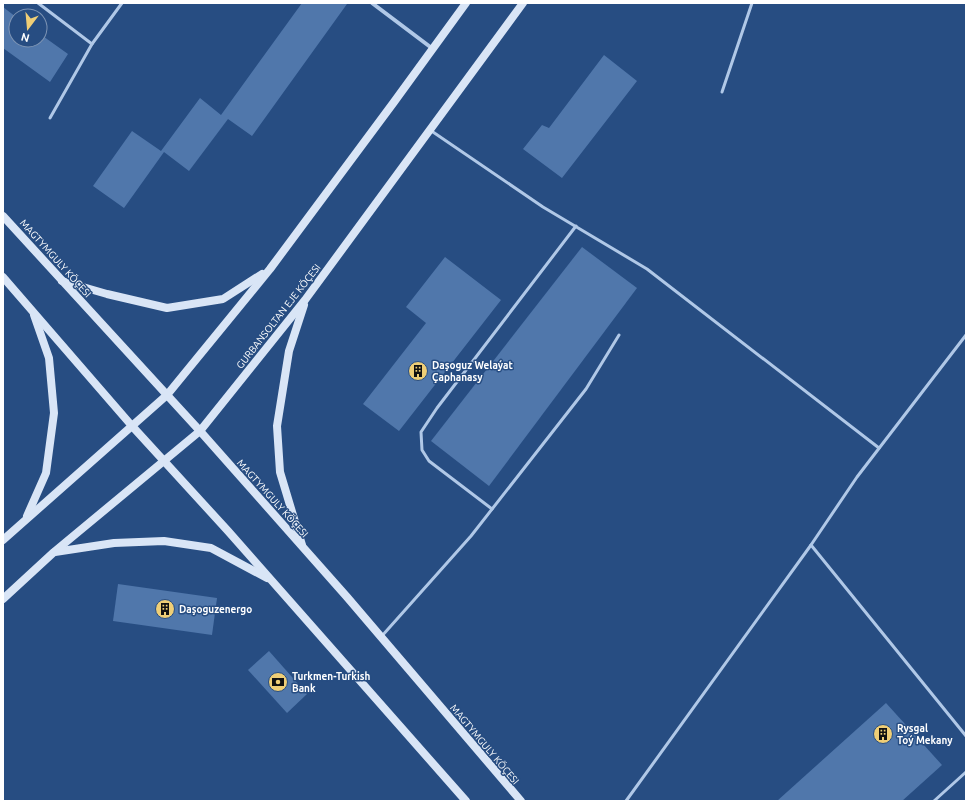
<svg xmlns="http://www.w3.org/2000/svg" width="969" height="804" font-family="Ubuntu,sans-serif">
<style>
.building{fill:#5077ab}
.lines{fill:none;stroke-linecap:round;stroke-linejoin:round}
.service{stroke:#b0c8e7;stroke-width:3}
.minor{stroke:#b0c8e7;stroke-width:4}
.secondary{stroke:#d9e5f6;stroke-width:8}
.labels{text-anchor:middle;stroke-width:3;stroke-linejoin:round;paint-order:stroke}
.street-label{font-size:10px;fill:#fff;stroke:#274d82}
.poi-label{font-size:10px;font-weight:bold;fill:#fff;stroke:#274d82;text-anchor:start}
</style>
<rect width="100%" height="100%" fill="#274d82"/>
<!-- building -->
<g class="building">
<path d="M302,3L347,4L252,136L228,119L189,171L164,152L124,208L93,186L132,131L161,151L200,98L221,115Z"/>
<path d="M3,7L16,17V40H40V34L68,54L50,82L3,48Z"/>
<path d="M604,55L637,81L562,178L523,149L542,125L549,128Z"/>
<path d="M582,247L637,288L489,486L431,441Z"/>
<path d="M445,257L501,300L399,431L363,404L426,323L406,307Z"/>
<path d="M118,584L217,598L212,635L113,621Z"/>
<path d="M269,651L307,694L287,713L248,670Z"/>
<path d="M886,703L942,765L902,801H777Z"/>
</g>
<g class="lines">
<!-- service -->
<g class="service">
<path d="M38,3L92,44"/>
<path d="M722,92L752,3"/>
<path d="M50,118L92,44L122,3"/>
<path d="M430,130L543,207L647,269L879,448"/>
<path d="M492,509L429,461L422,450L421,432L437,408L576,226"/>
<path d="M811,545L966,736"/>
<path d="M381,637L471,536L586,389L619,335"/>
<path d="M626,801L811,545L857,477L966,335"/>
<path d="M934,801L966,772"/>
</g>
<!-- minor -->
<path class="minor" d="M372,3L433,49"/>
<!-- secondary -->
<g class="secondary">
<path d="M3,216L200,431L347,597L521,801"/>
<path d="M3,277L132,426L228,531L466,801"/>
<path d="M62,281L107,294L167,308L223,299L262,274"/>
<path d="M27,516L46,473L54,413L49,358L34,315"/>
<path d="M3,540L167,395L270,269L394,102L466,3"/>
<path d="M302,545L280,472L277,426L289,351L304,305"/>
<path d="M55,552L114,543L164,541L211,548L267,578"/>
<path d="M3,599L54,552L200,431L305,300L523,3"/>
</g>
</g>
<!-- icons -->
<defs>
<symbol id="building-disc" viewBox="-11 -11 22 22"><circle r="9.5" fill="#efce76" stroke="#274d82"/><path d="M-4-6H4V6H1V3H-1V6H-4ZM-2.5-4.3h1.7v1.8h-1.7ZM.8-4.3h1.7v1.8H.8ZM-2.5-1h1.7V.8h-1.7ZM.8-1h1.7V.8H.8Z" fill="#111"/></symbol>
<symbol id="bank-disc" viewBox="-11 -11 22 22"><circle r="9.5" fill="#efce76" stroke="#274d82"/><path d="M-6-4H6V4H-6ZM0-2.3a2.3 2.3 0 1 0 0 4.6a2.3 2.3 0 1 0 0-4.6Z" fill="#111"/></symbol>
</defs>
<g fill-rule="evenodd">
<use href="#building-disc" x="407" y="360" width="22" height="22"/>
<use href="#building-disc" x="154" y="598" width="22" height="22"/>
<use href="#bank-disc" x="267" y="671" width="22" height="22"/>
<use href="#building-disc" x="872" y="723" width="22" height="22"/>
</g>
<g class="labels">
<!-- street labels -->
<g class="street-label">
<text transform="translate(56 258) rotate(48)" y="4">MAGTYMGULY KÖÇESI</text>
<text transform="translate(278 316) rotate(-52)" y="4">GURBANSOLTAN EJE KÖÇESI</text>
<text transform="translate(273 498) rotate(48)" y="4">MAGTYMGULY KÖÇESI</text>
<text transform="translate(485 744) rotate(50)" y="4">MAGTYMGULY KÖÇESI</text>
</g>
<!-- poi labels -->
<g class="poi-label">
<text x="432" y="369">Daşoguz Welaýat<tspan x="432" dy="12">Çaphanasy</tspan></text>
<text x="179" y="613">Daşoguzenergo</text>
<text x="292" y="680">Turkmen-Turkish<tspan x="292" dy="12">Bank</tspan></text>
<text x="897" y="732">Rysgal<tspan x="897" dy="12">Toý Mekany</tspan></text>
</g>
</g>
<!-- border -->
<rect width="969" height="804" fill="none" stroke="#ffffff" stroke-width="8"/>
<!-- north arrow -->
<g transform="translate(28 28) rotate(196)"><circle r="19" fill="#274d82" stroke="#7d94b4"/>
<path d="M0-3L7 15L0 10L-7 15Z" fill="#efce76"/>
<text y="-6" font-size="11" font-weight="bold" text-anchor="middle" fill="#ffffff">N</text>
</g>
</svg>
